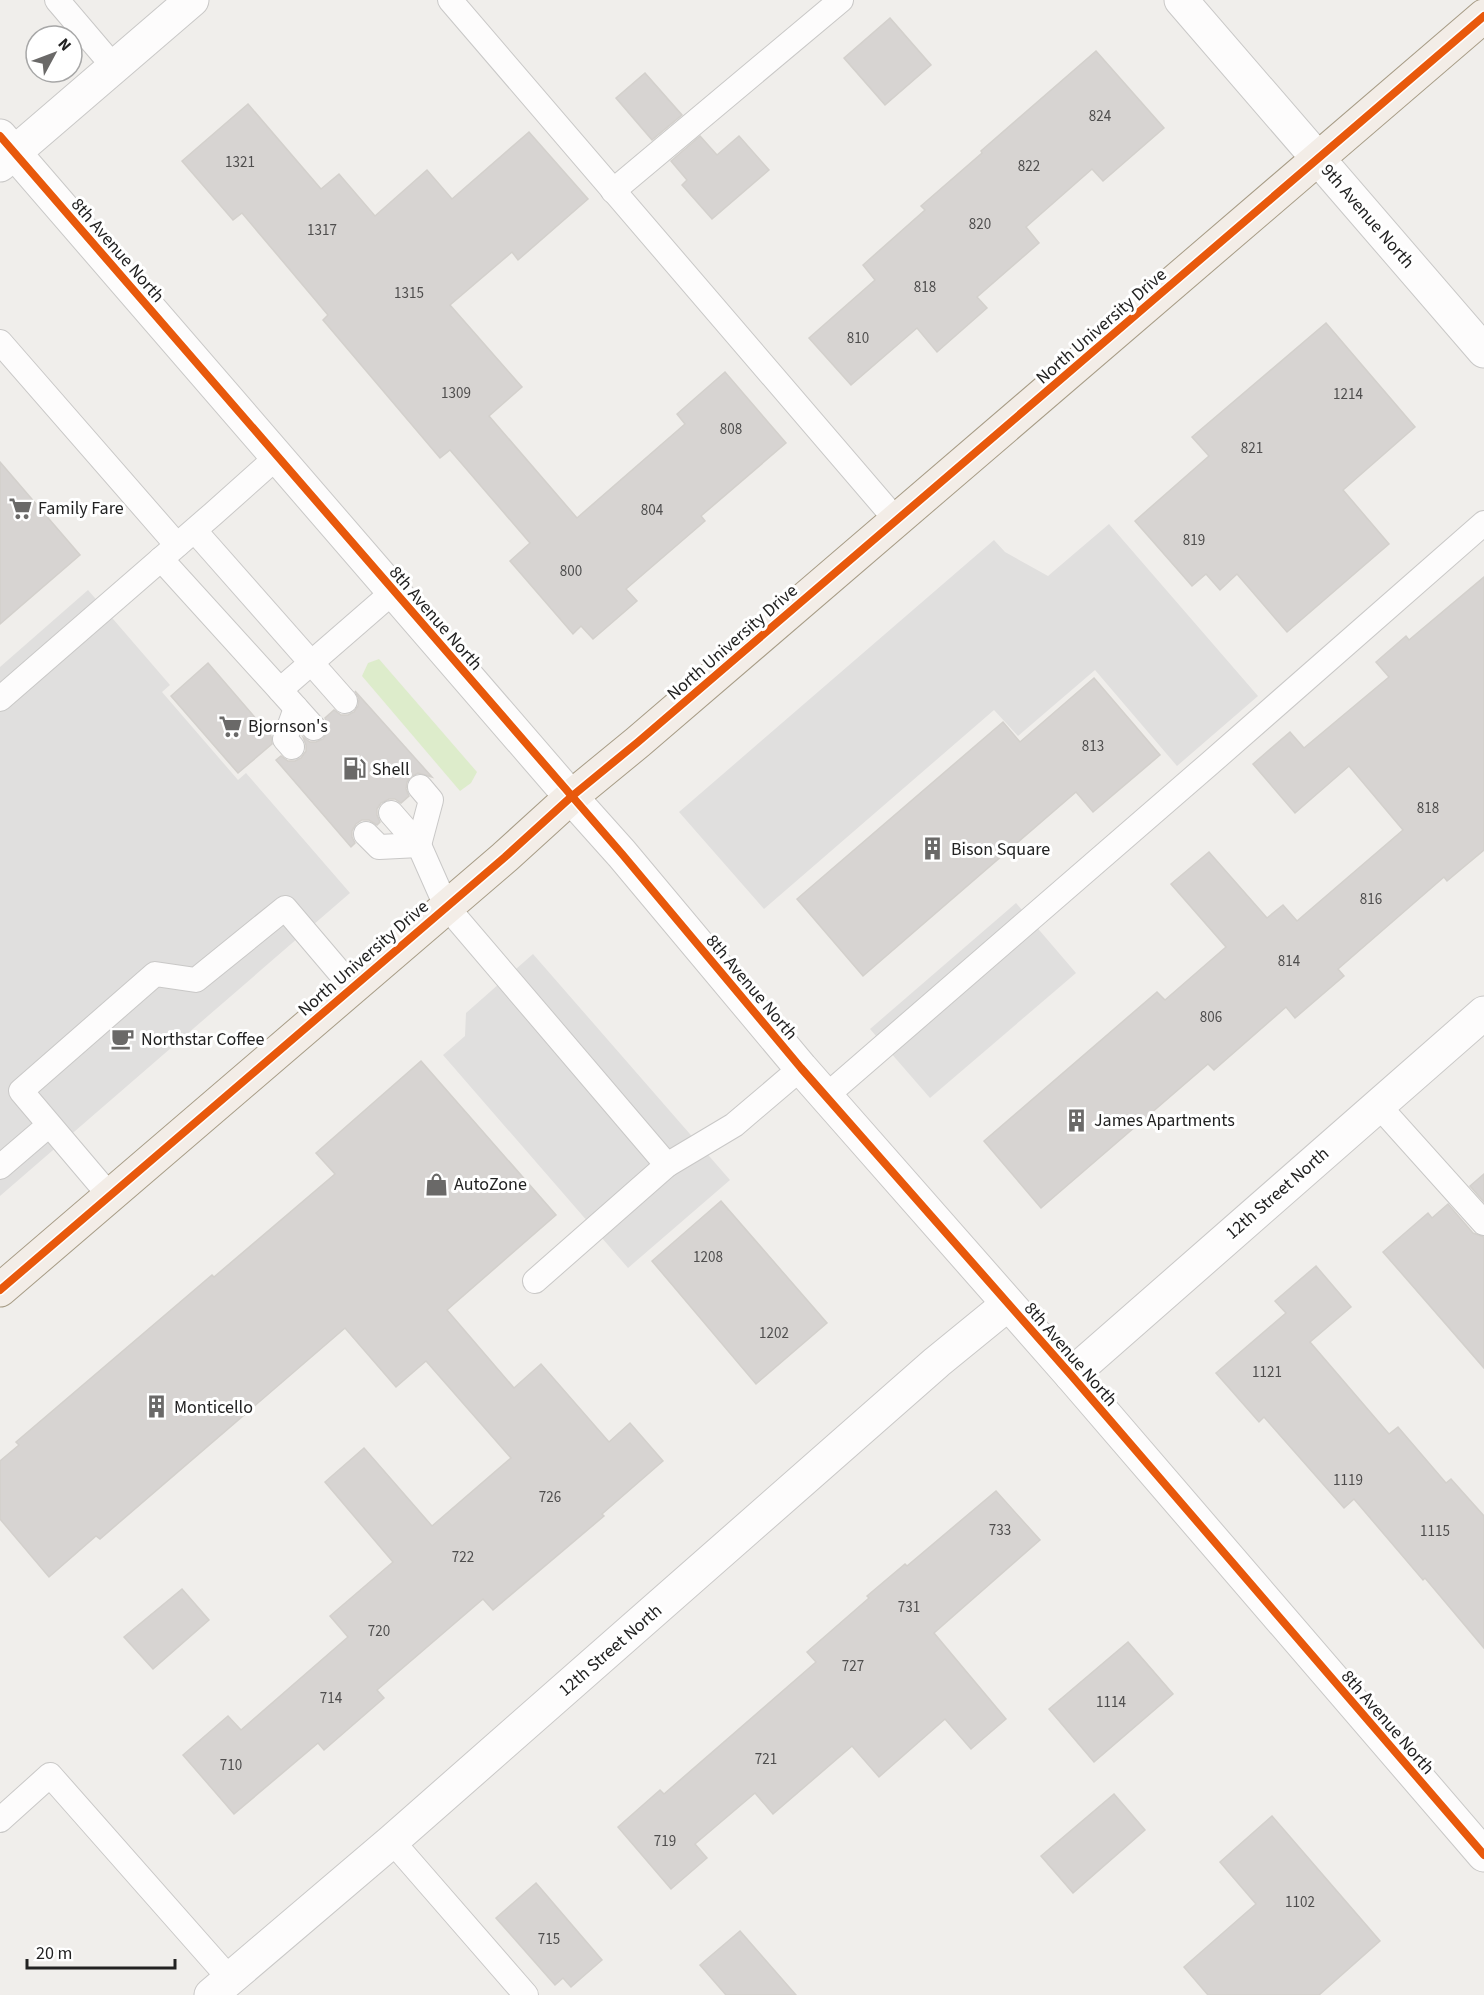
<svg xmlns="http://www.w3.org/2000/svg" width="1484" height="1995" font-family="'Source Sans 3',sans-serif">
<style>
.grass{fill:#ddeccb}
.parking{fill:#e0dfde}
.building{fill:#d7d4d2;stroke:#d3d0cc;stroke-width:1.5}
.lines{fill:none;stroke-linecap:round;stroke-linejoin:round}
.service-casing{stroke:#c9c8c7;stroke-width:26}
.minor-casing{stroke:#c9c8c7;stroke-width:35}
.tertiary-casing{stroke:#c9c8c7;stroke-width:35}
.primary-casing{stroke:#a79c86;stroke-width:35}
.service{stroke:#fdfcfc;stroke-width:24}
.minor{stroke:#fdfcfc;stroke-width:33}
.tertiary{stroke:#fdfcfc;stroke-width:33}
.primary{stroke:#f3ede7;stroke-width:33}
.cycleway-casing{stroke:#fff;stroke-width:11}
.cycleway{stroke:#e8590c;stroke-width:8}
.labels{text-anchor:middle;stroke-width:6;stroke-linejoin:round;paint-order:stroke}
.number-label{font-size:15px;fill:#4f4e4e}
.street-label{font-size:18px;fill:#222;stroke:#fff}
.poi-label{font-size:18px;fill:#222;stroke:#fff;text-anchor:start}
</style>
<rect width="100%" height="100%" fill="#f0eeeb"/>
<!-- grass -->
<path class="grass" d="M379,659L477,772L471,783L460,791L362,676L368,663Z"/>
<!-- parking -->
<g class="parking">
<path d="M1109,524L1258,696L1177,766L1095,670L1018,736L994,710L764,909L679,812L994,540L1005,552L1048,576Z"/>
<path d="M88,590L170,685L162,692L238,780L246,773L350,893L0,1196V667Z"/>
<path d="M1016,903L1076,973L930,1098L870,1029Z"/>
<path d="M533,954L730,1180L628,1268L443,1055L465,1036L466,1013Z"/>
</g>
<!-- building -->
<g class="building">
<path d="M890,18L931,65L885,105L844,58Z"/>
<path d="M1096,51L1164,128L1103,181L1092,169L1026,227L1039,243L977,297L987,308L937,352L917,328L851,385L809,338L875,280L863,265L925,210L921,206L982,153L981,151Z"/>
<path d="M645,73L682,115L652,140L616,98Z"/>
<path d="M248,104L321,189L339,174L375,216L427,170L452,199L529,132L588,199L518,260L512,252L450,305L522,387L489,416L577,518L685,424L677,414L725,372L786,443L701,516L705,521L626,589L637,601L593,639L581,626L573,634L510,561L530,543L450,450L440,458L323,320L328,315L242,213L233,220L182,161Z"/>
<path d="M700,136L717,155L739,136L769,170L712,219L682,185L687,180L671,161Z"/>
<path d="M1326,323L1415,427L1343,490L1389,544L1287,632L1237,574L1220,590L1206,574L1192,586L1135,521L1209,456L1192,437Z"/>
<path d="M0,462L80,555L0,624Z"/>
<path d="M1484,577V850L1447,881L1444,877L1338,969L1344,976L1295,1018L1286,1007L1214,1070L1208,1064L1041,1208L984,1141L1157,992L1165,1000L1226,947L1171,884L1209,852L1267,918L1283,905L1297,921L1403,830L1349,766L1295,813L1253,764L1290,732L1304,748L1389,677L1376,662L1406,636L1409,640Z"/>
<path d="M208,663L271,736L272,744L238,773L171,696Z"/>
<path d="M1094,678L1160,755L1093,812L1076,792L863,976L797,899L1003,722L1020,742Z"/>
<path d="M355,691L432,777L418,773L410,777L407,782L406,789L409,796L401,803L395,799H389L381,803L377,809V815L380,822L377,825L369,820H362L356,824L352,831V837L355,843L351,847L276,760L281,756L288,761H295L301,758L306,751V745L303,737L310,742H316L323,739L328,732V725L325,718L334,710L341,715H348L354,712L358,706L359,699Z"/>
<path d="M421,1061L556,1215L447,1310L514,1388L541,1364L609,1442L630,1423L663,1461L602,1514L604,1516L493,1610L483,1599L377,1690L384,1698L324,1750L318,1743L234,1814L183,1755L228,1716L241,1730L348,1637L330,1616L393,1562L325,1482L364,1448L432,1526L511,1458L426,1361L396,1387L345,1328L100,1539L96,1536L49,1577L0,1519V1461L19,1445L16,1442L212,1275L214,1277L335,1174L316,1153Z"/>
<path d="M1484,1174V1202L1470,1186Z"/>
<path d="M721,1201L827,1323L756,1384L652,1261Z"/>
<path d="M1448,1204L1473,1233L1484,1237V1368L1383,1252L1428,1213L1432,1218Z"/>
<path d="M1316,1266L1351,1307L1310,1342L1389,1434L1398,1427L1446,1483L1451,1479L1484,1516V1648L1425,1578L1423,1580L1354,1499L1344,1508L1264,1417L1259,1422L1216,1373L1286,1313L1275,1301Z"/>
<path d="M996,1491L1040,1540L934,1633L1006,1719L971,1749L945,1719L879,1777L852,1746L773,1814L755,1793L695,1844L707,1858L671,1889L618,1827L660,1790L664,1794L816,1662L807,1652L869,1598L867,1596L905,1564L907,1566Z"/>
<path d="M182,1589L209,1620L153,1669L124,1637Z"/>
<path d="M1128,1642L1173,1694L1094,1762L1049,1709Z"/>
<path d="M1114,1794L1145,1830L1073,1893L1041,1856Z"/>
<path d="M1272,1816L1380,1941L1319,1995H1208L1184,1967L1256,1904L1220,1862Z"/>
<path d="M536,1883L602,1960L571,1987L563,1978L555,1985L496,1918Z"/>
<path d="M740,1931L796,1995H726L700,1965Z"/>
</g>
<g class="lines">
<defs>
<g id="service">
<path d="M57,0L114,67"/>
<path d="M450,0L897,521"/>
<path d="M613,191L841,0"/>
<path d="M0,342L177,545"/>
<path d="M195,531L345,701"/>
<path d="M161,559L280,690"/>
<path d="M0,699L213,514L278,456"/>
<path d="M314,728L280,690L394,591"/>
<path d="M292,747L285,739L296,708"/>
<path d="M391,813L419,845L446,906L667,1165L734,1125L801,1068"/>
<path d="M366,834L379,847L419,845L431,800L420,787"/>
<path d="M826,1096L1208,765L1484,523"/>
<path d="M1378,1105L1484,1223"/>
<path d="M0,1167L49,1125"/>
<path d="M110,1196L21,1091L155,974L196,980L285,908L353,988"/>
<path d="M535,1281L667,1165"/>
<path d="M0,1820L50,1775L230,1979"/>
<path d="M392,1841L526,1995"/>
</g>
<g id="minor">
<path d="M1181,0L1484,351"/>
<path d="M0,165L192,0"/>
<path d="M571,797L622,854L801,1068L1071,1375L1484,1855"/>
<path d="M1071,1375L1484,1013"/>
<path d="M211,1995L392,1841L937,1362L1008,1304"/>
</g>
<path id="tertiary" d="M0,136L571,797"/>
<path id="primary" d="M0,1290L505,857L571,797L638,742L1484,16"/>
</defs>
<!-- service casing -->
<use href="#service" class="service-casing"/>
<!-- minor casing -->
<use href="#minor" class="minor-casing"/>
<!-- tertiary casing -->
<use href="#tertiary" class="tertiary-casing"/>
<!-- primary casing -->
<use href="#primary" class="primary-casing"/>
<!-- service -->
<use href="#service" class="service"/>
<!-- minor -->
<use href="#minor" class="minor"/>
<!-- tertiary -->
<use href="#tertiary" class="tertiary"/>
<!-- primary -->
<use href="#primary" class="primary"/>
<defs>
<g id="cycleway">
<path d="M0,136L622,854L801,1068L1071,1375L1484,1855"/>
<path d="M0,1290L505,857L571,797L638,742L1484,16"/>
</g>
</defs>
<!-- cycleway casing -->
<use href="#cycleway" class="cycleway-casing"/>
<!-- cycleway -->
<use href="#cycleway" class="cycleway"/>
</g>
<!-- icons -->
<defs>
<symbol id="supermarket-bare" viewBox="-9 -9 18 18"><path d="M-6-5.5h2.5l.6 2H6L4.5 2H-2.5L-4.4-4H-6ZM-1.5 3.2a1.3 1.3 0 1 0 .1 0ZM3 3.2a1.3 1.3 0 1 0 .1 0Z" fill="#6a6968" stroke="#fff" stroke-width="2.5" paint-order="stroke"/></symbol>
<symbol id="fuel-bare" viewBox="-9 -9 18 18"><path d="M-5.5-6h7V0h2V4h1.3V-2.5L3-4.5l.8-.8L6-3V5H2.5V1h-1V6h-7ZM-4.2-4.7v3.2H.2V-4.7Z" fill="#6a6968" stroke="#fff" stroke-width="2.5" paint-order="stroke"/></symbol>
<symbol id="building-bare" viewBox="-9 -9 18 18"><path d="M-4-6H4V6H1V3H-1V6H-4ZM-2.5-4.3h1.7v1.8h-1.7ZM.8-4.3h1.7v1.8H.8ZM-2.5-1h1.7V.8h-1.7ZM.8-1h1.7V.8H.8Z" fill="#6a6968" stroke="#fff" stroke-width="2.5" paint-order="stroke"/></symbol>
<symbol id="cafe-bare" viewBox="-9 -9 18 18"><path d="M-5.5-4.5H6V0H3Q3 3.5 0 3.5H-2.5Q-5.5 3.5-5.5 0ZM3-3.2v2h1.7v-2ZM-6 4.5H4V6H-6Z" fill="#6a6968" stroke="#fff" stroke-width="2.5" paint-order="stroke"/></symbol>
<symbol id="shop-bare" viewBox="-9 -9 18 18"><path d="M-5-2.5h2.3a2.7 3.5 0 0 1 5.4 0H5L5.5 6h-11ZM-1.5-2.5h3a1.5 2.3 0 0 0-3 0Z" fill="#6a6968" stroke="#fff" stroke-width="2.5" paint-order="stroke"/></symbol>
</defs>
<g fill-rule="evenodd">
<use href="#supermarket-bare" x="4" y="492" width="33" height="33"/>
<use href="#supermarket-bare" x="214" y="710" width="33" height="33"/>
<use href="#fuel-bare" x="338" y="752" width="33" height="33"/>
<use href="#building-bare" x="916" y="832" width="33" height="33"/>
<use href="#cafe-bare" x="106" y="1022" width="33" height="33"/>
<use href="#building-bare" x="1060" y="1104" width="33" height="33"/>
<use href="#shop-bare" x="420" y="1168" width="33" height="33"/>
<use href="#building-bare" x="140" y="1390" width="33" height="33"/>
</g>
<g class="labels">
<!-- number labels -->
<g class="number-label">
<text x="1100" y="121">824</text>
<text x="240" y="167">1321</text>
<text x="1029" y="171">822</text>
<text x="980" y="229">820</text>
<text x="322" y="235">1317</text>
<text x="925" y="292">818</text>
<text x="409" y="298">1315</text>
<text x="858" y="343">810</text>
<text x="456" y="398">1309</text>
<text x="1348" y="399">1214</text>
<text x="731" y="434">808</text>
<text x="1252" y="453">821</text>
<text x="652" y="515">804</text>
<text x="1194" y="545">819</text>
<text x="571" y="576">800</text>
<text x="1093" y="751">813</text>
<text x="1428" y="813">818</text>
<text x="1371" y="904">816</text>
<text x="1289" y="966">814</text>
<text x="1211" y="1022">806</text>
<text x="708" y="1262">1208</text>
<text x="774" y="1338">1202</text>
<text x="1267" y="1377">1121</text>
<text x="1348" y="1485">1119</text>
<text x="550" y="1502">726</text>
<text x="1000" y="1535">733</text>
<text x="1435" y="1536">1115</text>
<text x="463" y="1562">722</text>
<text x="909" y="1612">731</text>
<text x="379" y="1636">720</text>
<text x="853" y="1671">727</text>
<text x="331" y="1703">714</text>
<text x="1111" y="1707">1114</text>
<text x="766" y="1764">721</text>
<text x="231" y="1770">710</text>
<text x="665" y="1846">719</text>
<text x="1300" y="1907">1102</text>
<text x="549" y="1944">715</text>
</g>
<!-- street labels -->
<g class="street-label">
<text transform="translate(1368 216) rotate(49)" y="6">9th Avenue North</text>
<text transform="translate(118 250) rotate(49)" y="6">8th Avenue North</text>
<text transform="translate(1101 326) rotate(-41)" y="6">North University Drive</text>
<text transform="translate(436 618) rotate(49)" y="6">8th Avenue North</text>
<text transform="translate(732 642) rotate(-41)" y="6">North University Drive</text>
<text transform="translate(363 958) rotate(-41)" y="6">North University Drive</text>
<text transform="translate(752 987) rotate(50)" y="6">8th Avenue North</text>
<text transform="translate(1277 1193) rotate(-41)" y="6">12th Street North</text>
<text transform="translate(1071 1354) rotate(49)" y="6">8th Avenue North</text>
<text transform="translate(610 1650) rotate(-41)" y="6">12th Street North</text>
<text transform="translate(1388 1722) rotate(49)" y="6">8th Avenue North</text>
</g>
<!-- poi labels -->
<g class="poi-label">
<text x="38" y="514">Family Fare</text>
<text x="248" y="732">Bjornson's</text>
<text x="372" y="775">Shell</text>
<text x="951" y="855">Bison Square</text>
<text x="141" y="1045">Northstar Coffee</text>
<text x="1094" y="1126">James Apartments</text>
<text x="454" y="1190">AutoZone</text>
<text x="174" y="1413">Monticello</text>
</g>
</g>
<!-- north arrow -->
<g transform="translate(54 54) rotate(49)"><circle r="28" fill="#ffffff" stroke="#a7a7a7" stroke-width="1.5"/>
<path d="M0-4.5L10 22L0 15L-10 22Z" fill="#6a6968"/>
<text y="-9" font-size="16" font-weight="bold" text-anchor="middle" fill="#222222">N</text>
</g>
<!-- scale -->
<path d="M27 1959v9h148v-9" fill="none" stroke="#222222" stroke-width="3"/>
<text x="36" y="1959" font-size="18" fill="#222222" stroke="#ffffff" stroke-width="4.5" paint-order="stroke">20 m</text>
</svg>
